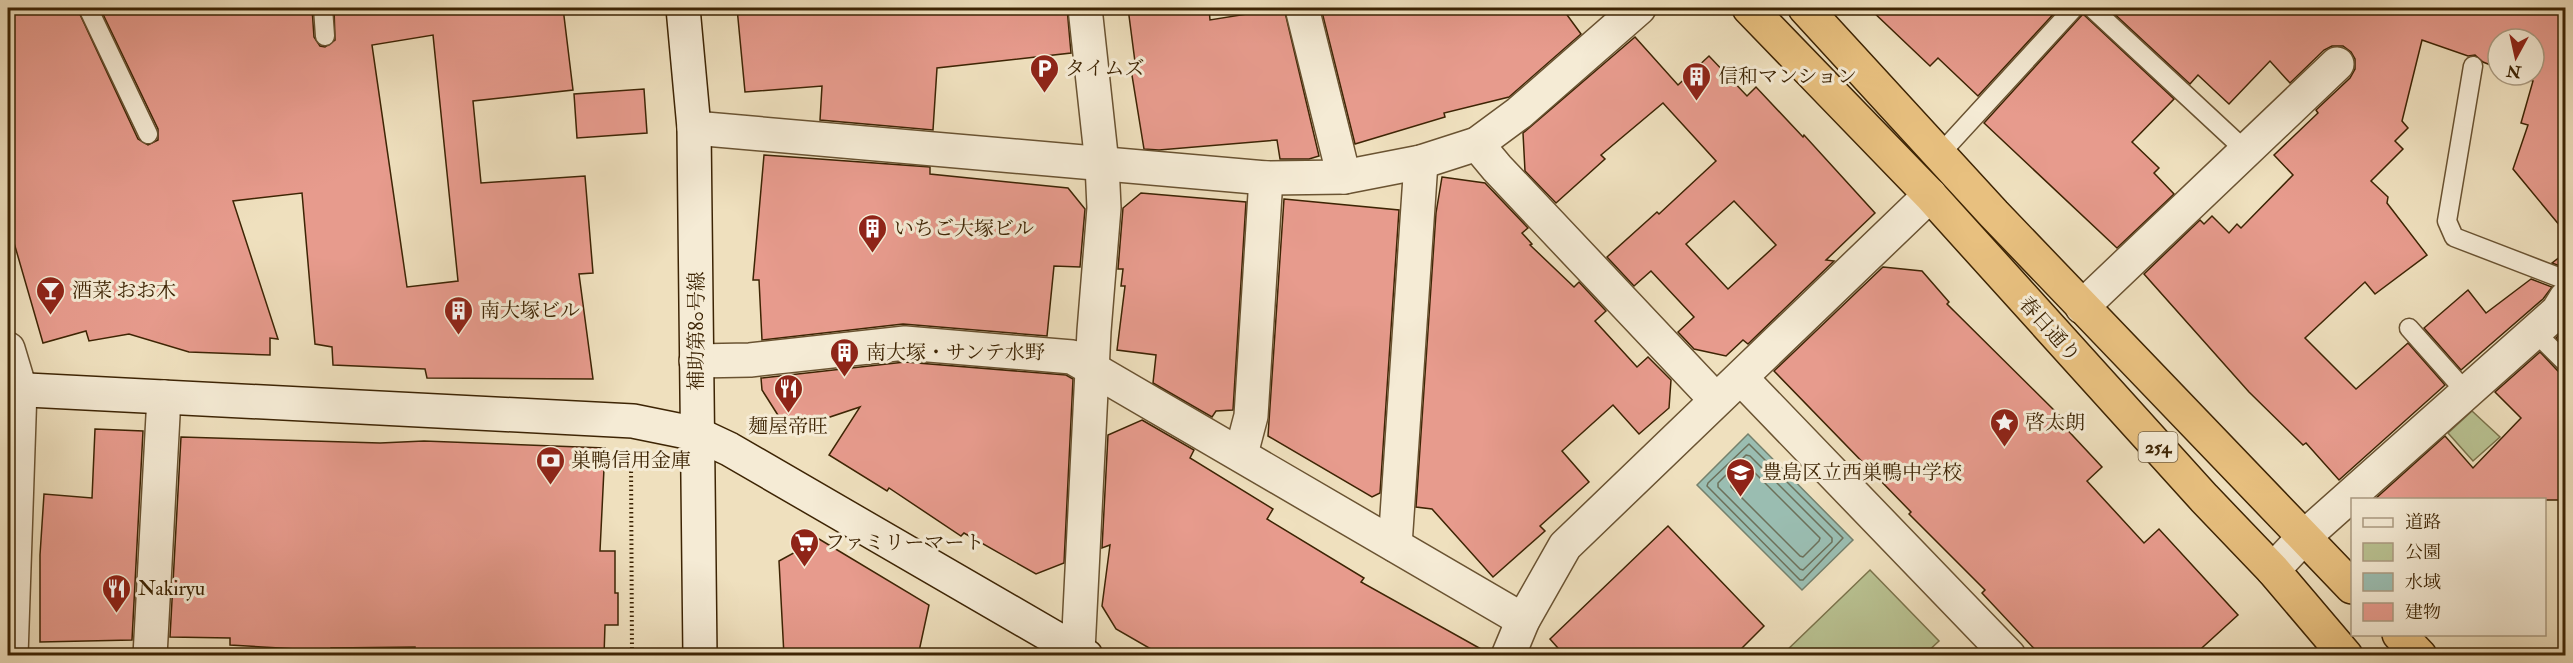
<svg xmlns="http://www.w3.org/2000/svg" width="2573" height="663" font-family="'IM FELL Double Pica','Noto Serif JP',serif">
<style>
.green{fill:#b9c292;stroke:#7b734b;stroke-width:1.5}
.water{fill:#9abdb1;stroke:#75806c;stroke-width:1.5}
.lines{fill:none;stroke-linecap:round;stroke-linejoin:round}
.shore{stroke:#6c705a;stroke-width:1.5}
.building{fill:#e79b8d;stroke:#3d2404;stroke-width:1.5;fill-rule:evenodd}
.lane-casing{stroke:#6a5332;stroke-width:21}
.street-casing{stroke:#6a5332;stroke-width:36}
.secondary-casing{stroke:#3d2404;stroke-width:36}
.highway-casing{stroke:#3d2404;stroke-width:36}
.path{stroke:#3d2404;stroke-width:4;stroke-dasharray:1.5 3;stroke-linecap:butt}
.lane{stroke:#f5ebd5;stroke-width:18}
.street{stroke:#f5ebd5;stroke-width:33}
.secondary{stroke:#f5ebd5;stroke-width:33}
.highway{stroke:#e8c07f;stroke-width:33}
.labels{text-anchor:middle;stroke-width:6;stroke-linejoin:round;paint-order:stroke}
.shield{fill:#f5ebd5;stroke:#746043;stroke-width:1.5}
.shield-label{font-size:18px;font-weight:bold;fill:#3d2404}
.poi-label{font-size:20px;fill:#3d2404;stroke:#f5ebd5;text-anchor:start}
.street-label{font-size:20px;fill:#3d2404;stroke:#f5ebd5}
</style>
<rect width="100%" height="100%" fill="#efe0be"/>
<filter id="stains"><feTurbulence type="fractalNoise" baseFrequency=".00333" numOctaves="4"/><feColorMatrix values="0 0 0 0 .2 0 0 0 0 .09 0 0 0 0 .02 0 0 0 .5 -.17"/></filter>
<radialGradient id="worn" r=".72"><stop offset=".6" stop-color="#630" stop-opacity="0"/><stop offset="1" stop-color="#630" stop-opacity=".3"/></radialGradient>
<!-- green -->
<g class="green">
<path d="M2472,411L2500,437L2473,461L2448,433Z"/>
<path d="M1870,570L1939,641L1924,655H1782Z"/>
</g>
<!-- water -->
<path class="water" d="M1748,434L1853,540L1802,590L1697,485Z"/>
<g class="lines">
<!-- shore -->
<g class="shore">
<path d="M1749,444L1843,538L1803,580H1800L1707,486L1708,483Z"/>
<path d="M1746,455L1750,456L1832,538V542L1803,570L1800,569L1718,487V483Z"/>
<path d="M1746,468H1750L1820,538L1819,541L1803,557L1800,556L1731,487V483Z"/>
</g>
</g>
<!-- building -->
<g class="building">
<path d="M8,8H77L138,139L148,145L158,140V129L100,8H312L314,37L320,46L325,47L335,40L334,8H563L573,90L473,101L481,183L585,176L593,273L579,274L593,379L427,378L425,369L333,365L332,347L315,344L302,193L233,201L278,339L270,338V355L189,352L129,334L89,341L86,331L43,343L8,222ZM433,35L458,281L407,287L372,45Z"/>
<path d="M737,8H1067L1071,53L937,68L933,130L820,120L822,86L745,92Z"/>
<path d="M1128,8H1209L1210,20L1284,8L1319,156L1309,159H1280L1277,140L1159,150L1144,149L1130,63L1135,62Z"/>
<path d="M1321,8H1562L1581,34L1509,97L1444,113L1445,117L1355,144Z"/>
<path d="M1869,8H2059L1978,96L1938,58L1930,66Z"/>
<path d="M2108,8H2565V232L2513,169L2528,125L2521,123L2533,81L2518,75H2534V39H2498V68L2483,62L2475,55L2468,56L2422,40L2402,121L2408,128L2395,141L2403,149L2371,181L2388,197L2387,203L2427,255L2375,294L2365,282L2305,338L2356,389L2408,343L2445,385L2339,480L2306,443L2303,445L2249,392L2144,274L2200,220L2204,224L2212,216L2229,233L2237,224L2241,228L2293,175L2274,155L2318,113L2316,110L2350,78L2355,69V59L2351,52L2343,46H2332L2324,50L2290,83L2270,61L2229,104L2198,75L2190,84Z"/>
<path d="M2083,14L2174,99L2132,142L2159,168L2154,173L2174,194L2117,248L1984,123Z"/>
<path d="M1635,37L1678,85L1709,56L1747,96L1756,87L1803,137L1804,135L1875,213L1826,260L1834,261L1748,344L1743,340L1726,356L1694,349L1678,332L1694,317L1651,271L1634,286L1607,257L1657,212L1659,214L1716,161L1663,103L1601,155L1605,159L1556,203L1525,171L1523,133ZM1734,201L1776,245L1728,289L1686,244Z"/>
<path d="M644,89L647,133L577,138L574,94Z"/>
<path d="M764,155L930,167V174L1068,188L1085,209L1080,267L1054,266L1047,336L903,324L762,340L759,280H753Z"/>
<path d="M1442,177L1485,183L1528,228L1522,233L1532,244L1530,245L1574,287L1579,282L1606,311L1595,321L1637,367L1648,357L1671,380L1669,408L1639,434L1613,405L1562,451L1589,482L1540,526L1545,531L1493,577L1432,509L1416,507L1436,213Z"/>
<path d="M1141,193L1246,202L1233,410L1216,411L1212,417L1153,383L1156,355L1117,350L1125,286H1121L1123,269H1118L1123,208Z"/>
<path d="M1284,199L1399,210L1380,493L1372,497L1268,436Z"/>
<path d="M2565,253V268L2552,263Z"/>
<path d="M1883,267L1922,271L1949,302L1947,304L2063,419L2060,422L2102,467L2087,481L2144,543L2159,529L2238,615L2193,656H2041L1982,593L1985,590L1909,514L1911,512L1774,371Z"/>
<path d="M2531,279L2552,287L2543,299L2461,370L2424,328L2468,290L2486,313Z"/>
<path d="M2565,329V347L2556,338Z"/>
<path d="M2540,352L2558,371L2565,374V500H2374L2445,436L2473,468L2521,418L2495,392Z"/>
<path d="M905,362L1066,375L1073,379L1064,563L1036,574L964,533L961,536L889,488L887,491L829,455L860,407L788,431L762,390L761,378Z"/>
<path d="M1142,420L1194,450L1190,458L1273,509L1267,519L1364,578L1361,582L1490,654V656H1163L1116,629L1102,606L1110,545L1102,548L1108,435Z"/>
<path d="M95,429L143,431L132,640L40,642V555L44,494L92,498Z"/>
<path d="M181,437L380,443L424,441L605,448L600,551H615V593H618V625H605L604,656H480L415,651V647L331,648V651L230,645V638L170,637Z"/>
<path d="M1668,526L1764,626L1734,656H1565L1550,639Z"/>
<path d="M819,539L929,605L918,656H784L779,561Z"/>
</g>
<g class="lines">
<defs>
<g id="lane">
<path d="M88,8L148,134"/>
<path d="M323,8L325,36"/>
<path d="M2092,8L2246,151"/>
<path d="M2473,66L2447,221L2454,237L2566,280"/>
<path d="M1940,154L2074,8"/>
<path d="M2409,328L2466,392"/>
<path d="M2534,331L2566,363"/>
</g>
<g id="street">
<path d="M1302,8L1344,177"/>
<path d="M694,128L1266,178L1344,177L1421,162L1477,144L1519,113L1639,8"/>
<path d="M1477,144L1497,168L1716,400"/>
<path d="M2082,307L2337,64"/>
<path d="M8,349L20,389L11,656"/>
<path d="M696,361L750,360L905,343L1072,357L1523,620"/>
<path d="M1741,378L2009,656"/>
<path d="M1241,454L1251,416L1266,178"/>
<path d="M1395,545L1421,162"/>
<path d="M2273,570L2304,537L2558,311L2566,298"/>
<path d="M1078,651L1094,331L1104,208L1102,164L1085,8"/>
<path d="M150,656L164,397"/>
<path d="M1508,656L1523,620L1565,546L1930,195"/>
</g>
<g id="secondary">
<path d="M683,8L694,128L700,656"/>
<path d="M8,389L633,421L697,434L729,449L1086,656"/>
</g>
<g id="highway">
<path d="M1749,8L1930,195L2204,498L2273,570L2346,656"/>
<path d="M1805,8L1994,214L2352,587"/>
<path d="M2399,634L2420,656"/>
</g>
</defs>
<!-- lane casing -->
<use href="#lane" class="lane-casing"/>
<!-- street casing -->
<use href="#street" class="street-casing"/>
<!-- secondary casing -->
<use href="#secondary" class="secondary-casing"/>
<!-- highway casing -->
<use href="#highway" class="highway-casing"/>
<!-- path -->
<path class="path" d="M631,458L632,656"/>
<!-- lane -->
<use href="#lane" class="lane"/>
<!-- street -->
<use href="#street" class="street"/>
<!-- secondary -->
<use href="#secondary" class="secondary"/>
<!-- highway -->
<use href="#highway" class="highway"/>
</g>
<!-- icons -->
<defs>
<symbol id="parking-pin" viewBox="-11 -11 22 30"><path d="M0 17L-7.5 6A9.5 9.5 0 1 1 7.5 6Z" fill="#8f2418" stroke="#f5ebd5"/><path d="M-3.5-5.5H1a3.5 3.5 0 0 1 0 7H-1V5.5H-3.5ZM-1-3.4V-.6H.8a1.4 1.4 0 0 0 0-2.8Z" fill="#fff"/></symbol>
<symbol id="building-pin" viewBox="-11 -11 22 30"><path d="M0 17L-7.5 6A9.5 9.5 0 1 1 7.5 6Z" fill="#8f2418" stroke="#f5ebd5"/><path d="M-4-6H4V6H1V3H-1V6H-4ZM-2.5-4.3h1.7v1.8h-1.7ZM.8-4.3h1.7v1.8H.8ZM-2.5-1h1.7V.8h-1.7ZM.8-1h1.7V.8H.8Z" fill="#fff"/></symbol>
<symbol id="bar-pin" viewBox="-11 -11 22 30"><path d="M0 17L-7.5 6A9.5 9.5 0 1 1 7.5 6Z" fill="#8f2418" stroke="#f5ebd5"/><path d="M-6-5H6L.8 .8V4.5H3.5V6h-7V4.5H-.8V.8Z" fill="#fff"/></symbol>
<symbol id="restaurant-pin" viewBox="-11 -11 22 30"><path d="M0 17L-7.5 6A9.5 9.5 0 1 1 7.5 6Z" fill="#8f2418" stroke="#f5ebd5"/><path d="M-5-6h1v4h1v-4h1v4h1v-4h1v5L-1.5 .5V6h-2V.5L-5-1ZM5-6V6H3V1.5H1.5Q1.5-4 5-6Z" fill="#fff"/></symbol>
<symbol id="sight-pin" viewBox="-11 -11 22 30"><path d="M0 17L-7.5 6A9.5 9.5 0 1 1 7.5 6Z" fill="#8f2418" stroke="#f5ebd5"/><path d="M0-6L1.8-2.2L6-1.7L2.9 1.2L3.7 5.4L0 3.3L-3.7 5.4L-2.9 1.2L-6-1.7L-1.8-2.2Z" fill="#fff"/></symbol>
<symbol id="bank-pin" viewBox="-11 -11 22 30"><path d="M0 17L-7.5 6A9.5 9.5 0 1 1 7.5 6Z" fill="#8f2418" stroke="#f5ebd5"/><path d="M-6-4H6V4H-6ZM0-2.3a2.3 2.3 0 1 0 0 4.6a2.3 2.3 0 1 0 0-4.6Z" fill="#fff"/></symbol>
<symbol id="school-pin" viewBox="-11 -11 22 30"><path d="M0 17L-7.5 6A9.5 9.5 0 1 1 7.5 6Z" fill="#8f2418" stroke="#f5ebd5"/><path d="M0-5L7-2L0 1L-7-2ZM-4 1L0 2.5L4 1V4Q0 6-4 4Z" fill="#fff"/></symbol>
<symbol id="supermarket-pin" viewBox="-11 -11 22 30"><path d="M0 17L-7.5 6A9.5 9.5 0 1 1 7.5 6Z" fill="#8f2418" stroke="#f5ebd5"/><path d="M-6-5.5h2.5l.6 2H6L4.5 2H-2.5L-4.4-4H-6ZM-1.5 3.2a1.3 1.3 0 1 0 .1 0ZM3 3.2a1.3 1.3 0 1 0 .1 0Z" fill="#fff"/></symbol>
</defs>
<g fill-rule="evenodd">
<use href="#parking-pin" x="1028" y="52" width="33" height="45"/>
<use href="#building-pin" x="1680" y="60" width="33" height="45"/>
<use href="#building-pin" x="856" y="212" width="33" height="45"/>
<use href="#bar-pin" x="34" y="274" width="33" height="45"/>
<use href="#building-pin" x="442" y="294" width="33" height="45"/>
<use href="#building-pin" x="828" y="336" width="33" height="45"/>
<use href="#restaurant-pin" x="772" y="372" width="33" height="45"/>
<use href="#sight-pin" x="1988" y="406" width="33" height="45"/>
<use href="#bank-pin" x="534" y="444" width="33" height="45"/>
<use href="#school-pin" x="1724" y="456" width="33" height="45"/>
<use href="#supermarket-pin" x="788" y="526" width="33" height="45"/>
<use href="#restaurant-pin" x="100" y="572" width="33" height="45"/>
</g>
<g class="labels">
<!-- shield labels -->
<rect class="shield" x="2138.5" y="432" width="39" height="30" rx="4.5"/>
<g class="shield-label">
<text x="2158" y="453">254</text>
</g>
<!-- poi labels -->
<g class="poi-label">
<text x="1065" y="75">タイムズ</text>
<text x="1718" y="83">信和マンション</text>
<text x="894" y="235">いちご大塚ビル</text>
<text x="72" y="297">酒菜 おお木</text>
<text x="480" y="317">南大塚ビル</text>
<text x="866" y="359">南大塚・サンテ水野</text>
<text x="2025" y="429">啓太朗</text>
<text x="788" y="433" text-anchor="middle">麺屋帝旺</text>
<text x="571" y="467">巣鴨信用金庫</text>
<text x="1762" y="479">豊島区立西巣鴨中学校</text>
<text x="825" y="549">ファミリーマート</text>
<text x="138" y="595">Nakiryu</text>
</g>
<!-- street labels -->
<g class="street-label">
<text transform="translate(2050 329) rotate(48)" y="7">春日通り</text>
<text transform="translate(696 331) rotate(-90)" y="7">補助第80号線</text>
</g>
</g>
<!-- margin -->
<rect width="2573" height="663" fill="none" stroke="#efe0be" stroke-width="30"/>
<rect x="9" y="9" width="2555" height="645" fill="none" stroke="#3d2404" stroke-width="3"/>
<rect x="15" y="15" width="2543" height="633" fill="none" stroke="#3d2404" stroke-width="1.5"/>
<!-- legend -->
<rect x="2351" y="498" width="195" height="138" fill="#f5ebd5" stroke="#ab9b81" stroke-width="1.5"/>
<rect x="2363" y="518" width="30" height="9" fill="#f5ebd5" stroke="#ab9b81" stroke-width="1.5"/>
<text x="2405" y="528" font-size="18" fill="#3d2404">道路</text>
<rect x="2363" y="543" width="30" height="18" fill="#b9c292" stroke="#ab9b81" stroke-width="1.5"/>
<text x="2405" y="558" font-size="18" fill="#3d2404">公園</text>
<rect x="2363" y="573" width="30" height="18" fill="#9abdb1" stroke="#ab9b81" stroke-width="1.5"/>
<text x="2405" y="588" font-size="18" fill="#3d2404">水域</text>
<rect x="2363" y="603" width="30" height="18" fill="#e79b8d" stroke="#ab9b81" stroke-width="1.5"/>
<text x="2405" y="618" font-size="18" fill="#3d2404">建物</text>
<!-- north arrow -->
<g transform="translate(2516 57) rotate(188)"><circle r="28" fill="#f5ebd5" stroke="#ab9b81" stroke-width="1.5"/>
<path d="M0-4.5L10 22L0 15L-10 22Z" fill="#8f2418"/>
<text y="-9" font-size="16" font-weight="bold" text-anchor="middle" fill="#3d2404">N</text>
</g>
<rect width="100%" height="100%" filter="url(#stains)"/>
<rect width="100%" height="100%" fill="url(#worn)"/>
</svg>
